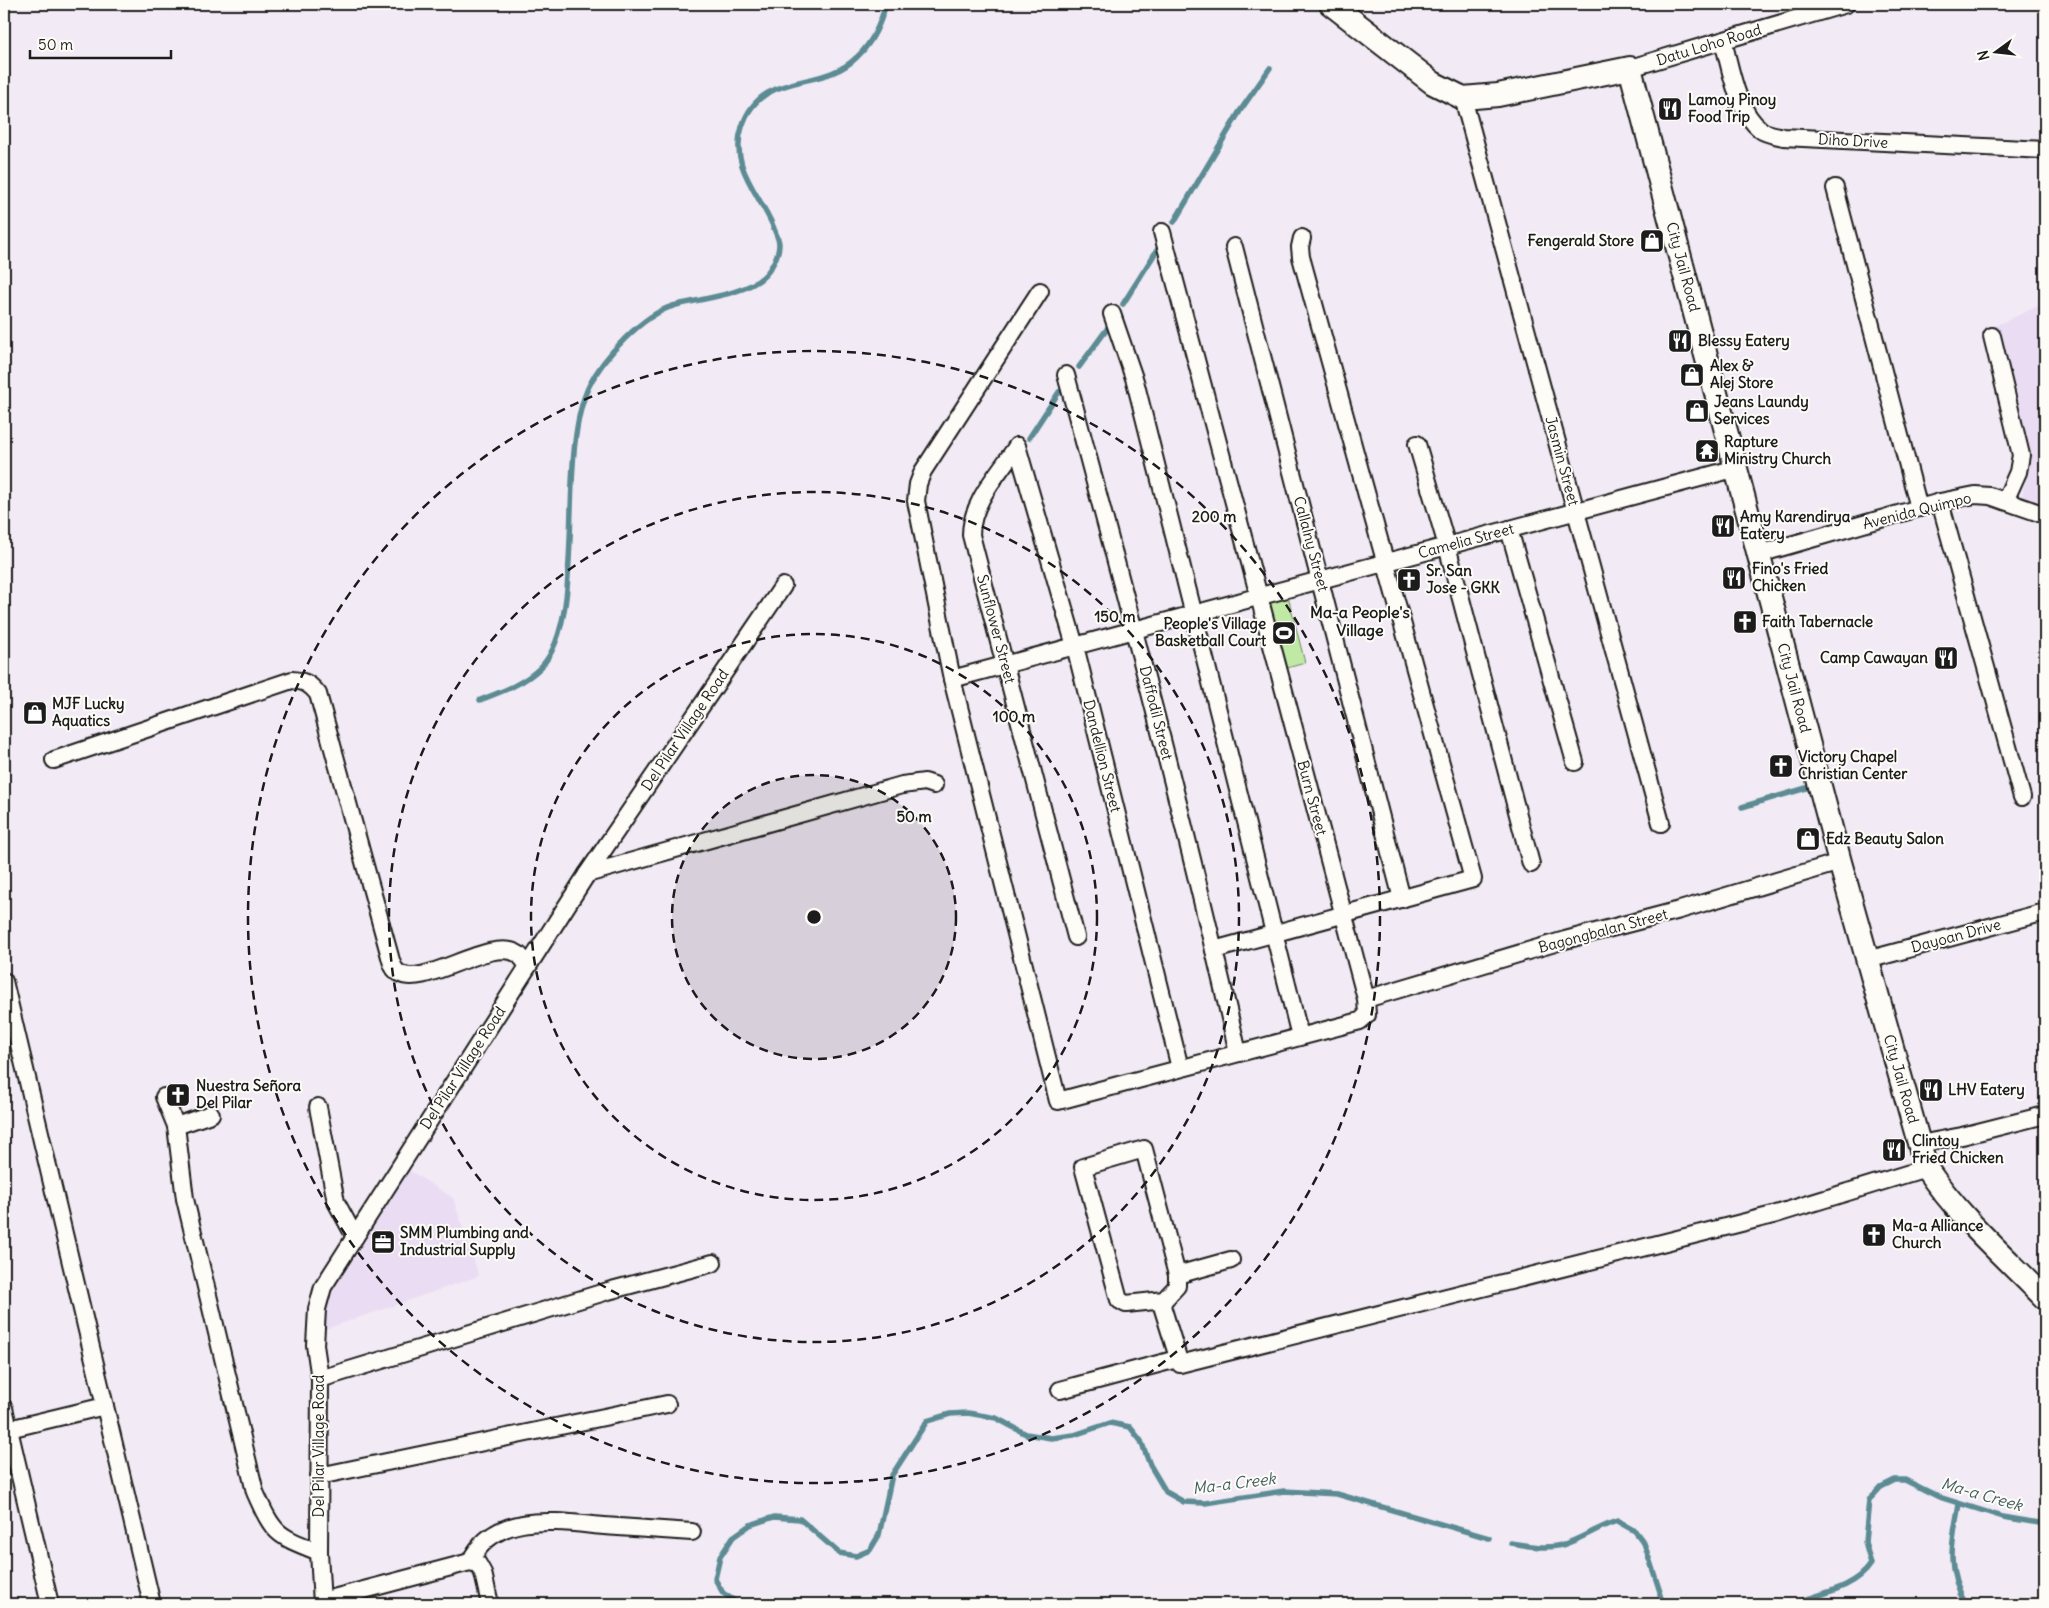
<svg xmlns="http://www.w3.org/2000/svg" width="2049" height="1608" font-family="Delius,sans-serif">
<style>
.built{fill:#eaddf3}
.green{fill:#c0e9a5;stroke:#6e8260}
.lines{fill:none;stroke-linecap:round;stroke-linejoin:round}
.stream{stroke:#5b8b93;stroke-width:5.5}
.street-casing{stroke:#1c1c1c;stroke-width:20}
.secondary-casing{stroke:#1c1c1c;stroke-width:26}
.street{stroke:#fdfcf7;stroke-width:16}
.secondary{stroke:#fdfcf7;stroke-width:22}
.ring{fill:none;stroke:#1c1c1c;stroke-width:2.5;stroke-dasharray:9 6}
.labels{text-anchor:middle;stroke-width:4;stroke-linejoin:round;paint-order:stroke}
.street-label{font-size:15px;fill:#1c1c1c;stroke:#fdfcf7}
.poi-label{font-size:15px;font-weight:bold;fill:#1c1c1c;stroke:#fdfcf7;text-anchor:start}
.neighbourhood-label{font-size:16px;font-weight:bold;fill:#1c1c1c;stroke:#fdfcf7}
.water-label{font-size:16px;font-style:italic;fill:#415d61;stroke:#fdfcf7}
.centre{fill:#1c1c1c;stroke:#fdfcf7;stroke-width:2.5}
.ring-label{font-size:15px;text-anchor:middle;font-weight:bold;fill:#1c1c1c;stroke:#fdfcf7;stroke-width:4;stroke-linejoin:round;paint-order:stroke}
</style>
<rect width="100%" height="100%" fill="#f2eaf5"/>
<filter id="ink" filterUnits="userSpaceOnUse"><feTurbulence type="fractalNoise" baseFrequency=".02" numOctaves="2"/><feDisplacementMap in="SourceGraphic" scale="10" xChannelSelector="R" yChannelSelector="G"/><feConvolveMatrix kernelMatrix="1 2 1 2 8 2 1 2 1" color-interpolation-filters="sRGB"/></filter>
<g filter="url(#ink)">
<!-- built -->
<g class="built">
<path d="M2045,303V506L2022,496L2027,472L2025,444L1997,325Z"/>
<path d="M407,1169L453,1198L479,1276L323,1330L325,1305L330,1289Z"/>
</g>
<!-- green -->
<path class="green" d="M1288,596L1305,663L1280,670L1263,603Z"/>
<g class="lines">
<!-- stream -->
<g class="stream">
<path d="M1174,222L1240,111L1270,68"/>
<path d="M1123,304L1159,247"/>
<path d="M1079,367L1110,325"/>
<path d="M1029,438L1059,392"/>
<path d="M480,700C501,692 524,684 541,667C589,616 555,457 589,386C603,357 643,315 673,306C698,299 744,295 763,277C771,270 779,255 779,244C779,239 775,232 773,226C759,193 729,166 742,127C761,68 821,93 857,57C873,42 880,24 886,4"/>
<path d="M1742,807L1813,786"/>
<path d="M1959,1504C1952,1543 1945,1567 1966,1604"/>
<path d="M1511,1543C1529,1546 1545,1549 1562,1545C1582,1539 1598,1527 1617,1521L1635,1531L1644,1543L1664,1604"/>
<path d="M739,1604L723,1593L715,1579L720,1557L733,1537L750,1525L774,1517L800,1519L839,1553L856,1556L870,1550L879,1535L892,1475L927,1421L950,1414L968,1413L996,1418L1026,1434L1051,1438L1074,1435L1110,1423L1130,1427L1141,1441L1150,1465L1166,1492L1184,1502L1205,1503L1284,1491L1337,1494L1489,1538"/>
<path d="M1792,1604C1818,1594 1855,1589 1871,1564L1865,1542L1869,1500L1881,1487L1895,1480H1905L1939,1497L2003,1517L2045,1524"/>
</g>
<defs>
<g id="street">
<path d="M1723,41C1731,69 1736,110 1761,130C1766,134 1776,135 1783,137L2045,150"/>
<path d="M1630,68L1846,4"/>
<path d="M1463,98L1661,823"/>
<path d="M1835,188L1919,508"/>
<path d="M1234,247L1402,899"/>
<path d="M1040,291L923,471L918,484L916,501L952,679L1058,1101L1360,1021L1367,1015L1366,999L1162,232"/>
<path d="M1112,314L1135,381L1300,1036"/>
<path d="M1992,336L2021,455L2018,472L2005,501"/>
<path d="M1066,375C1127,600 1186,825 1238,1053"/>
<path d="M1417,444L1447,546L1531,864"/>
<path d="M1017,446L1075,646L1180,1068"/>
<path d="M1017,446C999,473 971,502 971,535L1076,937"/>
<path d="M1940,502L2022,797"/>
<path d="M1509,529L1575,762"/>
<path d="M1759,554L1940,502L1975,495L1990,496L2045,515"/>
<path d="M952,679L1737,468"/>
<path d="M54,760L292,680C305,681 310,684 318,694L389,953C391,960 392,969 399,973C424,989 490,936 518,954C522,957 525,962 528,966"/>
<path d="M587,874L902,785L925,782L934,785"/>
<path d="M1214,950L1473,879L1301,257L1300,247L1302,238"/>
<path d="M1867,960L2045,912"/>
<path d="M4,981L152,1604"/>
<path d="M1366,999L1565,940L1680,910L1840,862"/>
<path d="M164,1097L176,1126L185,1199L255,1492C274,1535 276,1535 319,1552"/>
<path d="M318,1107L336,1202L355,1237"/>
<path d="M176,1126L211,1114"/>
<path d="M1919,1144L1962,1136L2045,1115"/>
<path d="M1177,1275L1231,1260"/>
<path d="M1164,1300L1126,1304L1119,1300L1083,1167L1144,1149L1177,1275V1286L1164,1300L1162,1306L1180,1364L1773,1215L1926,1168"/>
<path d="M320,1379L608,1291L713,1263"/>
<path d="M1060,1390L1177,1359"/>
<path d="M4,1408L50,1604"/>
<path d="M9,1429L105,1406"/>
<path d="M319,1476L667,1404"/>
<path d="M470,1562C494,1510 558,1522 604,1526C633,1528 663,1530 692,1532"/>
<path d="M322,1601L470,1562L478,1564L483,1573L490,1604"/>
<path d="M322,1604L319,1552L320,1379L315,1345L317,1309L323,1287L587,874L783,586"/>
</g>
<path id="secondary" d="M1331,4L1433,83L1463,98L1498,95L1630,68L1840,862L1926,1168C1959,1217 2004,1256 2045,1298"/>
</defs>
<!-- street casing -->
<use href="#street" class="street-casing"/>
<!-- secondary casing -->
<use href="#secondary" class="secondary-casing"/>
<!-- street -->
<use href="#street" class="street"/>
<!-- secondary -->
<use href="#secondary" class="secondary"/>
</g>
</g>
<!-- distance rings -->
<circle cx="814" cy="917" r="142" fill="#1c1c1c" fill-opacity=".12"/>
<g class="ring">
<circle cx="814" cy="917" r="142"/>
<circle cx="814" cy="917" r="283"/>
<circle cx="814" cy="917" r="425"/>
<circle cx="814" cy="917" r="566"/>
</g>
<!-- icons -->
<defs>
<symbol id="restaurant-square" viewBox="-11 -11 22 22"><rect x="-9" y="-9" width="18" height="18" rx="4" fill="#1c1c1c" stroke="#fdfcf7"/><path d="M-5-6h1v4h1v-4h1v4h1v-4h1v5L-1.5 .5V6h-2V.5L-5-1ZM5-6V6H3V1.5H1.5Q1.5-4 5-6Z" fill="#fff"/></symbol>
<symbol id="shop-square" viewBox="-11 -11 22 22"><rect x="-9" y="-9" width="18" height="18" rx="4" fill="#1c1c1c" stroke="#fdfcf7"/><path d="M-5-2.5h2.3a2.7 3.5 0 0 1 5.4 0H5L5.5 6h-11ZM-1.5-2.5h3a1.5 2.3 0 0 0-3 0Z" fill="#fff"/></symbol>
<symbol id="temple-square" viewBox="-11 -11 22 22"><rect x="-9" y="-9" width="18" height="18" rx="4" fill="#1c1c1c" stroke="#fdfcf7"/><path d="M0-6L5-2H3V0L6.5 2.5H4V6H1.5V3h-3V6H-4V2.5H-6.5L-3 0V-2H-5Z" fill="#fff"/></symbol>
<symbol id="church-square" viewBox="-11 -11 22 22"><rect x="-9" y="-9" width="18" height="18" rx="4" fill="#1c1c1c" stroke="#fdfcf7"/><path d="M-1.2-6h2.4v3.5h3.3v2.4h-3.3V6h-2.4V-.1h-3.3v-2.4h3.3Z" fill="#fff"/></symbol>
<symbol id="stadium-square" viewBox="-11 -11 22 22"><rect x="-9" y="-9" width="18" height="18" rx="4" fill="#1c1c1c" stroke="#fdfcf7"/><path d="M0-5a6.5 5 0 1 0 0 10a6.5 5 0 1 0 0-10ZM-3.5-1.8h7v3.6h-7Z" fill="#fff"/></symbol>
<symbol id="office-square" viewBox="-11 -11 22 22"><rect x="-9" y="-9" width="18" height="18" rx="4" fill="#1c1c1c" stroke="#fdfcf7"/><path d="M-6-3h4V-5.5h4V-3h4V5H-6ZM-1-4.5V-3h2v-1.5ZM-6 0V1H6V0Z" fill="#fff"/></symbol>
</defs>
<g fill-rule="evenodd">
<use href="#restaurant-square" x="1656" y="95" width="28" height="28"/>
<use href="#shop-square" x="1638" y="227" width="28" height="28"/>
<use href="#restaurant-square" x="1666" y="327" width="28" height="28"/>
<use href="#shop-square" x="1678" y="361" width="28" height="28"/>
<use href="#shop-square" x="1683" y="397" width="28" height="28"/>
<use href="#temple-square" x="1693" y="437" width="28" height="28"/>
<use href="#restaurant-square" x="1709" y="512" width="28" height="28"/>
<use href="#restaurant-square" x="1720" y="564" width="28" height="28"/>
<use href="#church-square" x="1395" y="566" width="28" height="28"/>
<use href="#church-square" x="1731" y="608" width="28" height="28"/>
<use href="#stadium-square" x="1270" y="619" width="28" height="28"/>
<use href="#restaurant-square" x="1932" y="644" width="28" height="28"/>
<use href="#shop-square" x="21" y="699" width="28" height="28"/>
<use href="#church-square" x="1767" y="752" width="28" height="28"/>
<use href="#shop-square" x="1794" y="825" width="28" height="28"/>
<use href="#restaurant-square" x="1917" y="1076" width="28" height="28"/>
<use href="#church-square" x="164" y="1081" width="28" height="28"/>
<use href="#restaurant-square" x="1880" y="1136" width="28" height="28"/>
<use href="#church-square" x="1860" y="1221" width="28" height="28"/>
<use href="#office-square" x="369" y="1228" width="28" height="28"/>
</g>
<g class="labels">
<!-- street labels -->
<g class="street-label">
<text transform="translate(1709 45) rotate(-17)" y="5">Datu Loho Road</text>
<text transform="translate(1853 141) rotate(3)" y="5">Diho Drive</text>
<text transform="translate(1683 267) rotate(75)" y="5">City Jail Road</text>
<text transform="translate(1562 461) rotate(75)" y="5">Jasmin Street</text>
<text transform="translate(1917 511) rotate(-14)" y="5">Avenida Quimpo</text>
<text transform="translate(1466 541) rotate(-15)" y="5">Camelia Street</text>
<text transform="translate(1311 544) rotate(75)" y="5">Callalny Street</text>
<text transform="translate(996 629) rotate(75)" y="5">Sunflower Street</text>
<text transform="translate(1794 688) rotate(75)" y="5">City Jail Road</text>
<text transform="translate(1156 713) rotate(76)" y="5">Daffodil Street</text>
<text transform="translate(685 730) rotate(-56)" y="5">Del Pilar Village Road</text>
<text transform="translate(1102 756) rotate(76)" y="5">Dandellion Street</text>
<text transform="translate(1312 798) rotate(75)" y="5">Burn Street</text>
<text transform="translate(1603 931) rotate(-15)" y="5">Bagongbalan Street</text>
<text transform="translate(1956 936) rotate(-15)" y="5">Dayoan Drive</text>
<text transform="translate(463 1068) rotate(-57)" y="5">Del Pilar Village Road</text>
<text transform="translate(1901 1079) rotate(74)" y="5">City Jail Road</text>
<text transform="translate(319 1446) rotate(-90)" y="5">Del Pilar Village Road</text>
</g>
<!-- poi labels -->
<g class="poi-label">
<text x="1688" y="105">Lamoy Pinoy<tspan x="1688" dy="17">Food Trip</tspan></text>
<text x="1634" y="246" text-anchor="end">Fengerald Store</text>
<text x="1698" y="346">Blessy Eatery</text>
<text x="1710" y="371">Alex &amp;<tspan x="1710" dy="17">Alej Store</tspan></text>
<text x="1714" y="407">Jeans Laundy<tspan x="1714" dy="17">Services</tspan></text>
<text x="1724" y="447">Rapture<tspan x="1724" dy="17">Ministry Church</tspan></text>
<text x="1740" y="522">Amy Karendirya<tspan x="1740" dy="17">Eatery</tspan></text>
<text x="1752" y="574">Fino's Fried<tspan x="1752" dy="17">Chicken</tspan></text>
<text x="1426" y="576">Sr. San<tspan x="1426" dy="17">Jose - GKK</tspan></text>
<text x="1762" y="627">Faith Tabernacle</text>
<text x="1266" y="629" text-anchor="end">People's Village<tspan x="1266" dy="17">Basketball Court</tspan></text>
<text x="1928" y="663" text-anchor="end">Camp Cawayan</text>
<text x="52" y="709">MJF Lucky<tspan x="52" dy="17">Aquatics</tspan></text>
<text x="1798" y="762">Victory Chapel<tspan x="1798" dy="17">Christian Center</tspan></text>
<text x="1826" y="844">Edz Beauty Salon</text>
<text x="196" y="1091">Nuestra Señora<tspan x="196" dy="17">Del Pilar</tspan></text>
<text x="1948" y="1095">LHV Eatery</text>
<text x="1912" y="1146">Clintoy<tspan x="1912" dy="17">Fried Chicken</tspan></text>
<text x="1892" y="1231">Ma-a Alliance<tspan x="1892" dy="17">Church</tspan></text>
<text x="400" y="1238">SMM Plumbing and<tspan x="400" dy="17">Industrial Supply</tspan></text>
</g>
<!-- neighbourhood labels -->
<g class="neighbourhood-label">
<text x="1360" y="618">Ma-a People's<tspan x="1360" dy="18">Village</tspan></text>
</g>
<!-- water labels -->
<g class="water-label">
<text transform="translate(1234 1483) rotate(-7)" y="6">Ma-a Creek</text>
<text transform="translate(1982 1494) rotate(16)" y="6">Ma-a Creek</text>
</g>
</g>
<circle cx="814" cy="917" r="8" class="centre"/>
<g class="ring-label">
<text x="1214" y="522">200 m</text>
<text x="1115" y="622">150 m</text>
<text x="1014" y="722">100 m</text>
<text x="914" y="822">50 m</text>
</g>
<!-- margin -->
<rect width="2049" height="1608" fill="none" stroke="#fdfcf7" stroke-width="20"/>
<rect x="10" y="10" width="2029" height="1588" fill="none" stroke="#1c1c1c" stroke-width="2" filter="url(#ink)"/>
<!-- north arrow -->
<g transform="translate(1996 52) rotate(255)" stroke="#fdfcf7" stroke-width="4" paint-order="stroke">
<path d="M0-4L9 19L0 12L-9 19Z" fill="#1c1c1c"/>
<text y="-8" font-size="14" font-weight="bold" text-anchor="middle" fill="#1c1c1c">N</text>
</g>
<!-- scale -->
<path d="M30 50v8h141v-8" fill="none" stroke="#1c1c1c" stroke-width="2.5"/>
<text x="38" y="50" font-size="15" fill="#1c1c1c" stroke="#fdfcf7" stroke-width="4" paint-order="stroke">50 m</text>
</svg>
